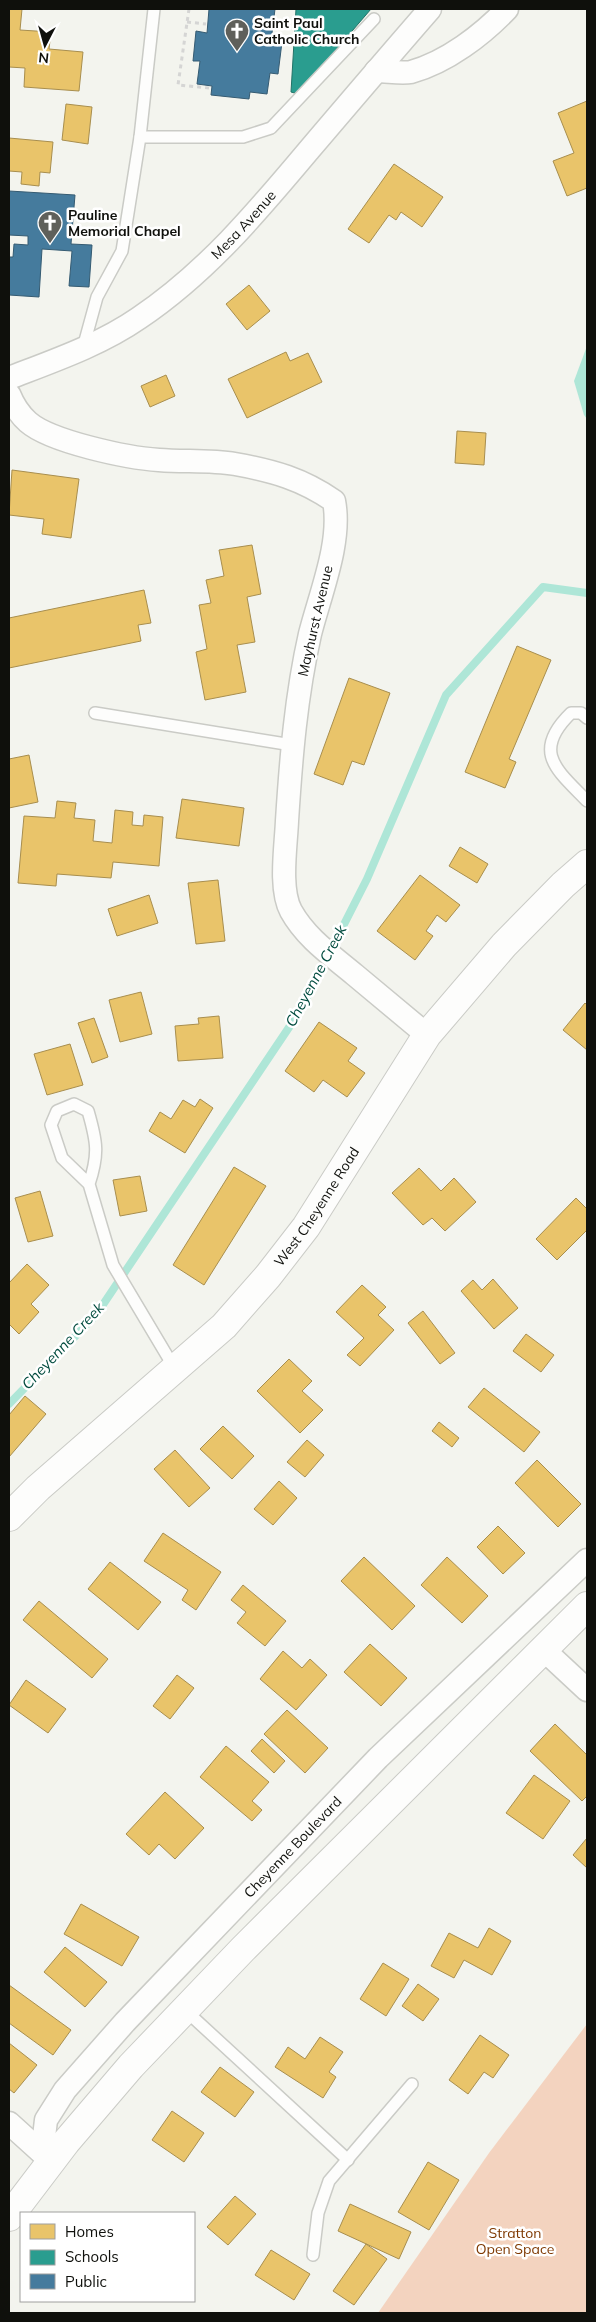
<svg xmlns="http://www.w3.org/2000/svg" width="596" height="2322" font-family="Mulish,sans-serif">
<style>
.green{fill:#f3d3bf}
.water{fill:#aee6d7}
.homes{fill:#e9c46a;stroke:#a88e4e}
.schools{fill:#2a9d8f;stroke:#227368}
.public{fill:#457b9d;stroke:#355b72}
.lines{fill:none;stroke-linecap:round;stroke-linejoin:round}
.stream{stroke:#aee6d7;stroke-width:8}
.lane-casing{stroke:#cacbc6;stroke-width:14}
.street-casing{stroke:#cacbc6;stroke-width:25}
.secondary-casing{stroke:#cacbc6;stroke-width:30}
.path{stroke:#d5d5d4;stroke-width:3;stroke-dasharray:4 4;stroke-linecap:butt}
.lane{stroke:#fdfdfc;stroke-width:11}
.street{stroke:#fdfdfc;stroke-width:22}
.secondary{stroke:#fdfdfc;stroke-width:28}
.labels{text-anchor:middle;stroke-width:5;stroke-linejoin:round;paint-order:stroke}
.poi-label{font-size:14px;font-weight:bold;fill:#0f100c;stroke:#fff;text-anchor:start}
.street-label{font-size:14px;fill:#0f100c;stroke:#fff}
.park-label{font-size:14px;fill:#7e3800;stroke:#fff}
.water-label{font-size:15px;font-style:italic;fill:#004b3e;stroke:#fff}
</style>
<rect width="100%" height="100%" fill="#f3f4ee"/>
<!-- green -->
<path class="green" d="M587,2024V2313H378L489,2153Z"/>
<!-- water -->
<path class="water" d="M587,346V419L584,415L574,381Z"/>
<!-- homes -->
<g class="homes">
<path d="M9,9H22L20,30L51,32L49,49L83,52L79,91L24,87L25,68L9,67Z"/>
<path d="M587,101V188L567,196L553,161L574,153L558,113Z"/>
<path d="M66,104L92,107L88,144L62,140Z"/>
<path d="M9,138L53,142L50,173L40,172L39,186L21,184L22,172L9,171Z"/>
<path d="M394,164L443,197L422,227L401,212L396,220L389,215L369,243L348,229Z"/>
<path d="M249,285L270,311L247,330L226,304Z"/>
<path d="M286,352L290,361L308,353L322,382L247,418L228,379Z"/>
<path d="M166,375L175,396L150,407L141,386Z"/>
<path d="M457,431L486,433L484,465L455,463Z"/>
<path d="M12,470L79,479L71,538L42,534L44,519L9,515Z"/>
<path d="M252,545L261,594L247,597L255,642L237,645L246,692L205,700L196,652L207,649L199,605L211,603L206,580L224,576L219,550Z"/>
<path d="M144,590L151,623L138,625L141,641L9,668V618Z"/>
<path d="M517,646L551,660L509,759L516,762L505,788L465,772Z"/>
<path d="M349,678L390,693L364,765L352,761L343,785L314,774Z"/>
<path d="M29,755L38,802L9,808V759Z"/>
<path d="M182,799L244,808L239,846L176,838Z"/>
<path d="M57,801L76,803L74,818L95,820L93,841L112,843L115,810L133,812L132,825L143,826L144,815L163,817L159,866L113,862L111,878L57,874L56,886L18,883L24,816L55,818Z"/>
<path d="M460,847L488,864L477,883L449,866Z"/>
<path d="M420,875L460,905L446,922L437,915L426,931L433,936L415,960L377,931Z"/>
<path d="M218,880L225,941L196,944L188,883Z"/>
<path d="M149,895L158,923L117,936L108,909Z"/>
<path d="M141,992L152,1034L120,1042L109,1000Z"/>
<path d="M585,1003L587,1005V1050L563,1030Z"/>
<path d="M219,1016L223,1058L178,1061L175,1026L199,1024L198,1018Z"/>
<path d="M94,1018L108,1057L92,1063L78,1023Z"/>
<path d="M319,1022L357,1048L348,1061L365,1073L347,1097L323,1080L314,1092L285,1071Z"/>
<path d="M70,1044L83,1085L47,1095L34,1054Z"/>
<path d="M200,1099L213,1108L185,1153L149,1131L160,1112L171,1119L183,1100L195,1107Z"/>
<path d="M234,1167L266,1186L204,1285L173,1265Z"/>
<path d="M419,1168L441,1191L454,1178L476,1202L445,1231L432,1218L423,1225L392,1193Z"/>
<path d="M140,1176L147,1211L120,1216L113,1180Z"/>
<path d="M40,1191L53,1236L28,1242L15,1198Z"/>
<path d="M576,1198L587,1209V1230L557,1260L536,1239Z"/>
<path d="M27,1264L49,1285L31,1304L39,1312L19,1334L9,1324V1283Z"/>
<path d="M493,1279L518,1308L494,1329L461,1291L473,1280L482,1290Z"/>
<path d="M362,1285L386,1307L378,1315L394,1330L360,1366L347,1355L364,1338L336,1312Z"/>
<path d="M423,1311L455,1353L440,1364L408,1323Z"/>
<path d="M526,1334L554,1355L541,1372L513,1351Z"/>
<path d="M289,1359L312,1381L302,1391L323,1410L300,1433L257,1391Z"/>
<path d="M484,1388L540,1432L524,1452L468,1407Z"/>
<path d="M25,1396L46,1414L9,1457V1415Z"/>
<path d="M439,1422L459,1438L452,1447L432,1431Z"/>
<path d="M223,1426L254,1456L232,1479L200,1449Z"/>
<path d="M307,1440L324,1455L305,1477L287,1462Z"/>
<path d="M175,1450L210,1488L189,1507L154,1469Z"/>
<path d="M537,1460L581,1504L558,1527L515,1483Z"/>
<path d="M279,1481L297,1498L273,1525L254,1509Z"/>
<path d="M498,1526L525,1553L503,1574L477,1547Z"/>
<path d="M163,1533L221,1572L196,1610L182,1600L188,1590L144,1561Z"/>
<path d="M364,1557L415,1606L392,1630L341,1581Z"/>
<path d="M447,1557L488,1596L462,1623L421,1585Z"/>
<path d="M110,1562L161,1602L138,1630L88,1589Z"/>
<path d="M243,1585L286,1621L265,1646L237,1623L246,1612L231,1600Z"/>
<path d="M39,1601L108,1659L92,1678L23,1620Z"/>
<path d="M370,1644L407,1678L381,1706L344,1672Z"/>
<path d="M283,1651L302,1668L310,1659L327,1675L296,1710L260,1679Z"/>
<path d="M177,1675L194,1688L170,1719L153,1706Z"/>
<path d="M26,1680L66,1709L48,1733L9,1705Z"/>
<path d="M287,1710L328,1748L305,1773L264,1734Z"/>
<path d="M555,1724L587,1755V1796L582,1801L530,1751Z"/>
<path d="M262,1739L285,1761L274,1773L251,1751Z"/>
<path d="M226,1746L269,1782L252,1801L262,1810L252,1821L200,1777Z"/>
<path d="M534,1775L570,1801L543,1839L506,1813Z"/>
<path d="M165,1792L204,1828L175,1859L159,1844L149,1855L126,1834Z"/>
<path d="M587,1838V1868L573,1855Z"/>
<path d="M81,1904L139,1937L122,1966L64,1934Z"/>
<path d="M489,1928L511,1941L492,1975L464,1960L454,1978L431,1966L449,1933L478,1948Z"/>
<path d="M65,1947L107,1982L85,2007L44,1972Z"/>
<path d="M383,1963L409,1979L386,2016L360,1999Z"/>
<path d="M418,1984L439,1999L423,2021L402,2006Z"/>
<path d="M9,1985L71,2030L53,2055L9,2023Z"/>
<path d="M480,2035L509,2055L493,2078L484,2072L468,2094L449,2080Z"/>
<path d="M320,2037L343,2052L329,2072L336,2077L323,2098L275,2067L288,2047L305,2059Z"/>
<path d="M9,2043L37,2065L14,2093L9,2089Z"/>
<path d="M220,2067L254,2092L235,2117L201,2092Z"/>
<path d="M172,2111L204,2133L184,2162L152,2140Z"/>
<path d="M428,2162L459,2180L429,2230L398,2212Z"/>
<path d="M235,2196L256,2214L228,2245L207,2227Z"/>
<path d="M350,2204L411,2232L399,2259L338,2231Z"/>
<path d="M366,2244L387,2259L354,2305L333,2291Z"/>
<path d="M271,2250L310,2274L294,2300L255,2275Z"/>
</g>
<!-- schools -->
<path class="schools" d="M296,9H371L298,94L291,92Z"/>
<!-- public -->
<g class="public">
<path d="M209,9H275L271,41L282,42L278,74L270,73L267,94L250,92L249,99L211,95L212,86L197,84L200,61H193L196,31L207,33Z"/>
<path d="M9,191L75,195L71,244L92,245L89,287L69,286L72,251L42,249L39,297L9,295V257H13L14,244L28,245V236L9,235Z"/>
</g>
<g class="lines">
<!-- stream -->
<path class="stream" d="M9,1404L96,1315L300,1011L367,879L446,695L543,587L587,593"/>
<defs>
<g id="lane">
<path d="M140,137L154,9"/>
<path d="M83,348L97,297L122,251L140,137H243L271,128L374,19"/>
<path d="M95,713L292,745"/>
<path d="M587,718L581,713H571C531,752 557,770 587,801"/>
<path d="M89,1184C99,1154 97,1142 88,1111L74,1104L57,1111L51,1125L62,1158L89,1184L113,1265L175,1369"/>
<path d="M185,2010L348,2160"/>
<path d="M313,2255L318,2213L329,2181L412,2084"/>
</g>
<g id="street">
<path d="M376,71C387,71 401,74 411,72C447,62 482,35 507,9"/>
<path id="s1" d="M9,378C53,361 100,345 139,318C206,273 257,212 309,150C349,103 389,56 430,9"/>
<path d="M9,394C13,404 19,414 28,422C51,442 128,458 159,460C184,462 210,460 235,464C274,471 302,479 334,501C342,542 320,594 310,634C296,696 291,758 287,821C286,846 279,889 291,911C306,938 331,955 355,975C379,995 403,1015 427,1035"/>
<path d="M544,1650L587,1690"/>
<path d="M9,2123L51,2161"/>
<path id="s2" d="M52,2161L44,2137L46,2120L65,2090L125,2022L378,1758L587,1560"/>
</g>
<g id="secondary">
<path id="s3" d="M9,1517L38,1488L224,1326L268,1276L306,1227L427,1035L504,945L563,885L587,864"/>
<path d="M9,2217L66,2142L131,2066L243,1949L587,1606"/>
</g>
</defs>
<!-- lane casing -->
<use href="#lane" class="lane-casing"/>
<!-- street casing -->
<use href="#street" class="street-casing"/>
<!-- secondary casing -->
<use href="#secondary" class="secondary-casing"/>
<!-- path -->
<g class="path">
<path d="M189,9L178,85L209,88"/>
<path d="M187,22L206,24"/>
</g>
<!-- lane -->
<use href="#lane" class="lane"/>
<!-- street -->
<use href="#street" class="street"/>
<!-- secondary -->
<use href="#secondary" class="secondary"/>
</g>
<!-- icons -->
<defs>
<symbol id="church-pin" viewBox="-11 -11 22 30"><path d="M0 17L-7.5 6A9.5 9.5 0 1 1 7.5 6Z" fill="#5f605b" stroke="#fff"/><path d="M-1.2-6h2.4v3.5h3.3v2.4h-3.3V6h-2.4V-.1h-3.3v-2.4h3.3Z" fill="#fff"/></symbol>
</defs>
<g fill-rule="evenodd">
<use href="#church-pin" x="223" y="17" width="28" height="38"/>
<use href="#church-pin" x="36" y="209" width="28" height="38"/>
</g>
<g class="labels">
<!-- poi labels -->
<g class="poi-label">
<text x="254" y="28">Saint Paul<tspan x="254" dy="16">Catholic Church</tspan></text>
<text x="68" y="220">Pauline<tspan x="68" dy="16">Memorial Chapel</tspan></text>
</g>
<!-- street labels -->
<g class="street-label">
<text dy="5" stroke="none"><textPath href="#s1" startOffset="284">Mesa Avenue</textPath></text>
<text transform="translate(315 621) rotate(-77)" y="5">Mayhurst Avenue</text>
<text dy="5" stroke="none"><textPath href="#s3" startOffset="439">West Cheyenne Road</textPath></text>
<text dy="5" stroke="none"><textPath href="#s2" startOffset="411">Cheyenne Boulevard</textPath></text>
</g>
<!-- park labels -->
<g class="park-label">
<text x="515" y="2238">Stratton<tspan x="515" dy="16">Open Space</tspan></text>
</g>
<!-- water labels -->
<g class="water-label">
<text transform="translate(316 976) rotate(-62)" y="5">Cheyenne Creek</text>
<text transform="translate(63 1346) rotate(-47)" y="5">Cheyenne Creek</text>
</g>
</g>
<!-- border -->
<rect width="596" height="2322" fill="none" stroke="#0f100c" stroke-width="20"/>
<!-- legend -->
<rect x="20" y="2212" width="175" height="90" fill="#ffffff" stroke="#9f9f9e"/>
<rect x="30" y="2224" width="25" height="15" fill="#e9c46a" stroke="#9f9f9e"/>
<text x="65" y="2237" font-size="15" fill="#0f100c">Homes</text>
<rect x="30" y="2250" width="25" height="15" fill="#2a9d8f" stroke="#9f9f9e"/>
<text x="65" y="2262" font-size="15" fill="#0f100c">Schools</text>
<rect x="30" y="2274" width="25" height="15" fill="#457b9d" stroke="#9f9f9e"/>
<text x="65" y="2287" font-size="15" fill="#0f100c">Public</text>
<!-- north arrow -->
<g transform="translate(45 45) rotate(186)" stroke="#ffffff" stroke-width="4" paint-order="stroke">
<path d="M0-4L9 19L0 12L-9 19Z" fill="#0f100c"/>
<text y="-8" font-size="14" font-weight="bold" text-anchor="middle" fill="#0f100c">N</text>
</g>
</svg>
